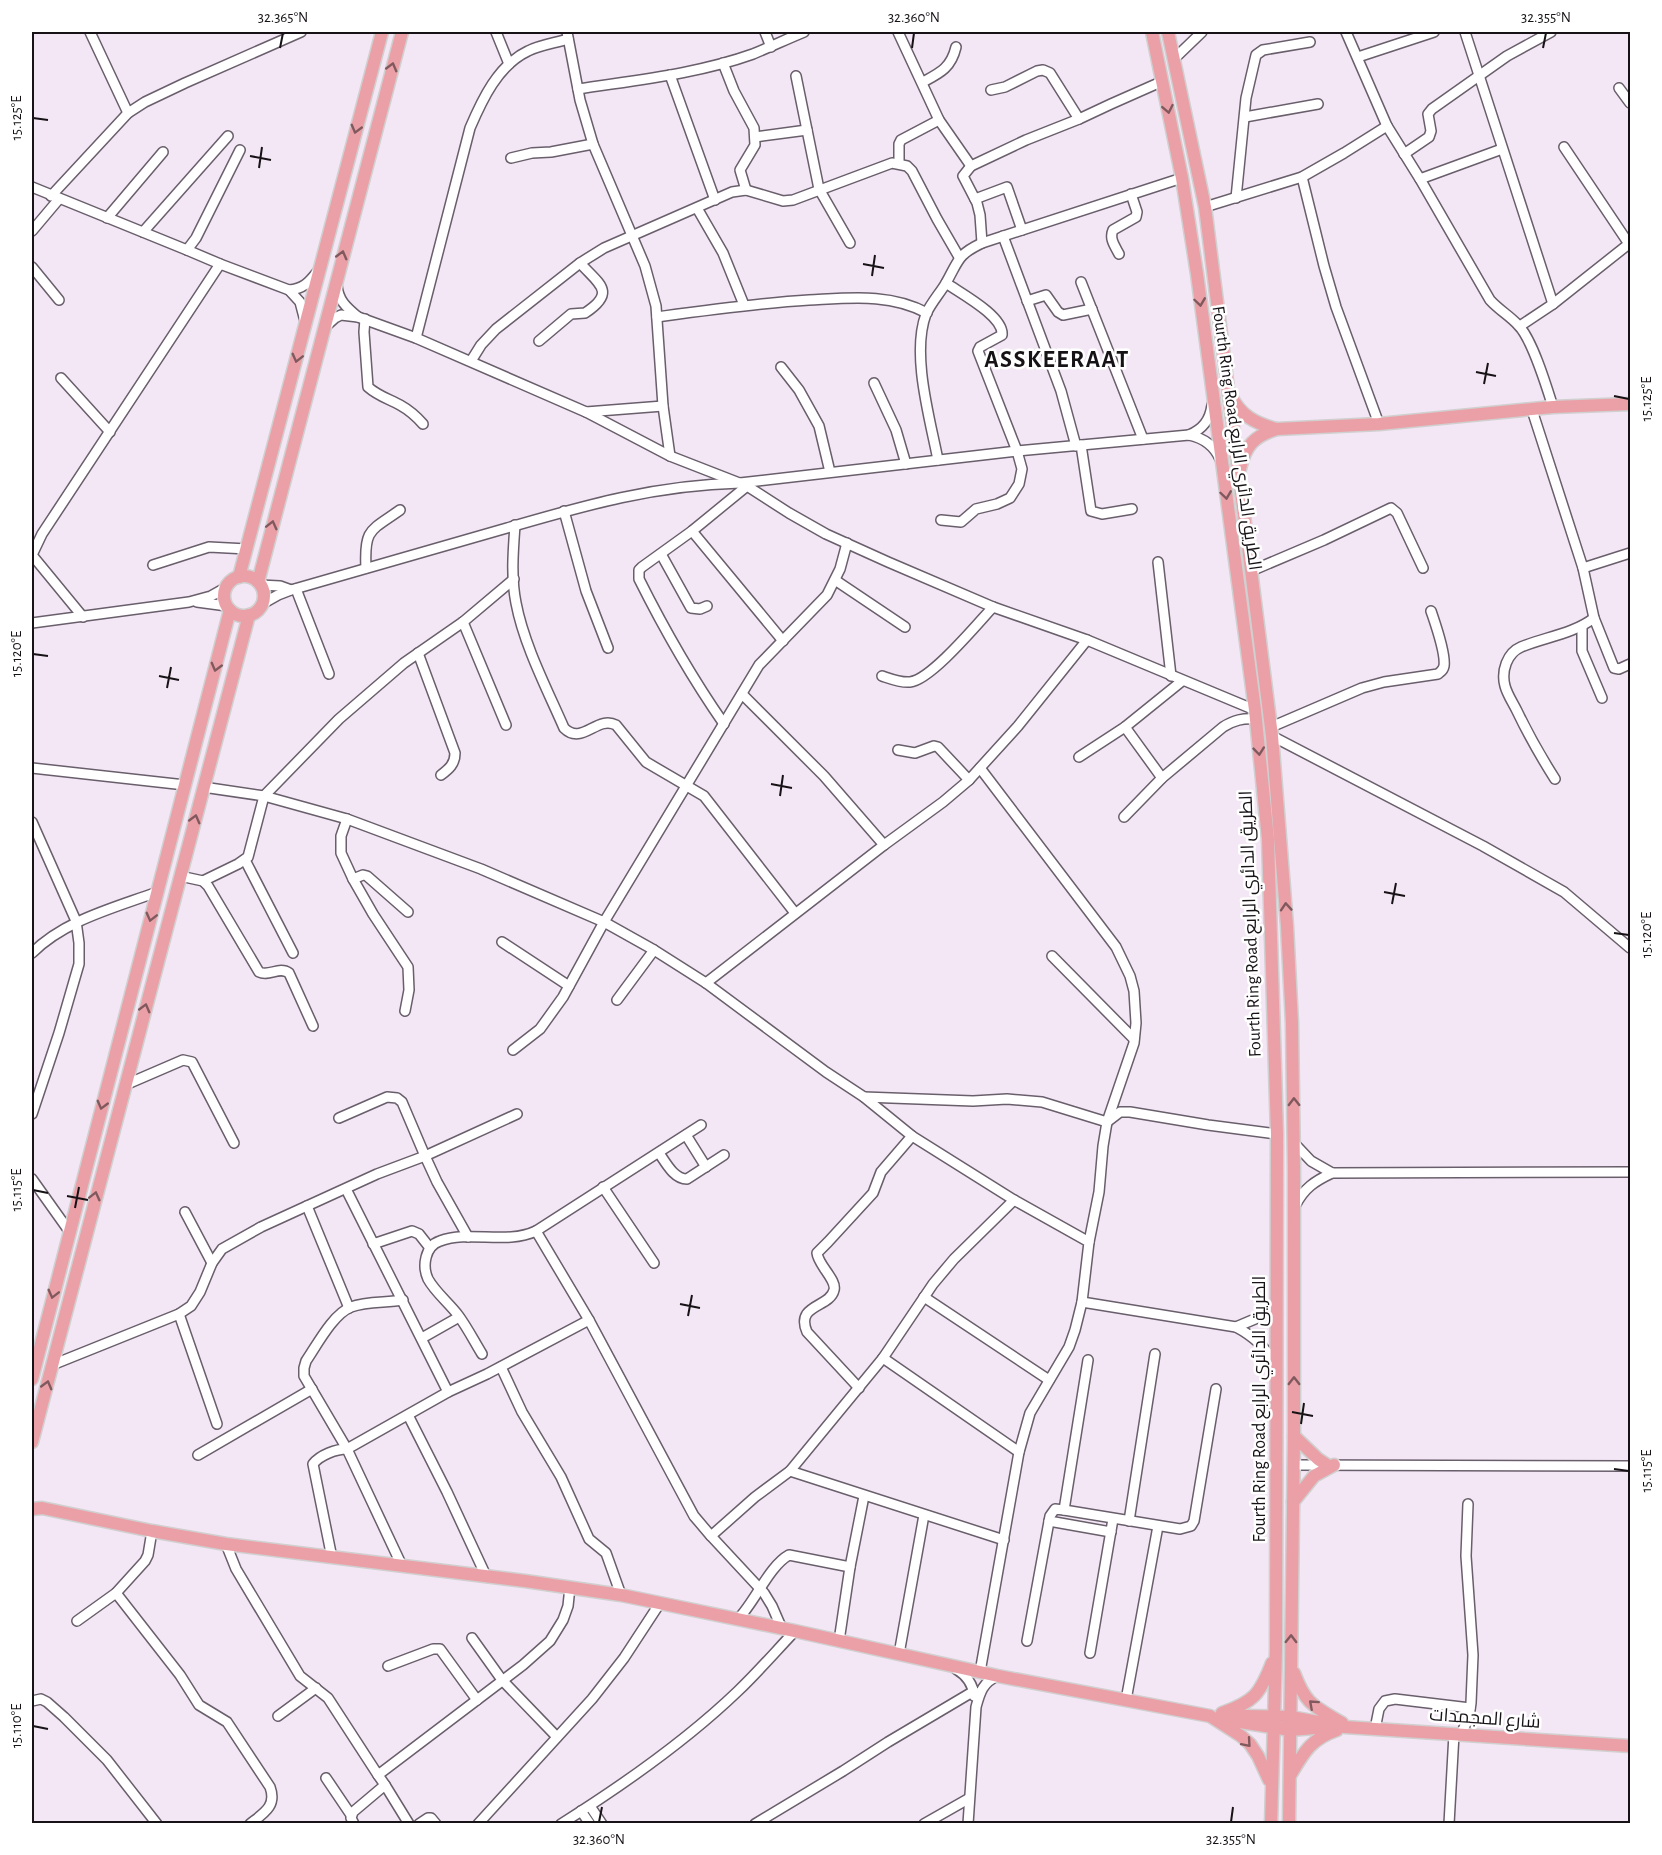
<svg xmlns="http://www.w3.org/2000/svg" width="1662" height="1855" font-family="'Alegreya Sans',Cairo,sans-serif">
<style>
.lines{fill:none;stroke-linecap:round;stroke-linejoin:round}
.minor-casing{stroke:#695e6b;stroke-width:12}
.major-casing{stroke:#d0d0d0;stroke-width:15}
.minor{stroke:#fff;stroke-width:9}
.major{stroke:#eba0a7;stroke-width:12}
.oneway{stroke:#80595e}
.ticks{fill:none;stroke:#161216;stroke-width:2}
.labels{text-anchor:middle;stroke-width:5;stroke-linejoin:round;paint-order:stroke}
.street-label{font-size:18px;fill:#161216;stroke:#fff}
.district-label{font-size:24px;font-weight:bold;letter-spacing:1.5px;fill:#161216;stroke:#fff}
.neatline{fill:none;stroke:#161216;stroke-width:2}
.ticks-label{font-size:15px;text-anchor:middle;fill:#161216}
</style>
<rect width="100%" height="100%" fill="#f4e7f5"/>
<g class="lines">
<defs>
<g id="minor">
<path d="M90,32L128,113"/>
<path d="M496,32L509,64"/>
<path d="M567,32L580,100L593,144L645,266L656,306L663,406L670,456"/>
<path d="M765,32L771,47"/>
<path d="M898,32L939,120L971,166"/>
<path d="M1346,32L1387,126L1420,179L1490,300C1499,310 1510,316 1518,325C1532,338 1547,388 1553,407"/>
<path d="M1465,32L1553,304"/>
<path d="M1358,57L1434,32"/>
<path d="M1175,58L1202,32"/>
<path d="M723,63L734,91L754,128L755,145L740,170L746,190"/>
<path d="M670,75L715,200"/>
<path d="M796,76L819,189L850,243"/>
<path d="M923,82C940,73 951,68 956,47"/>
<path d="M1619,88L1630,103"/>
<path d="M578,89C636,80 697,74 753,54C770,47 787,39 804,32"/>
<path d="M991,90L1005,87L1037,71L1043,70L1050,73L1079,119"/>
<path d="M1245,117L1318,104"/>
<path d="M755,137L807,130"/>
<path d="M1564,147L1629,244"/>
<path d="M1404,154L1429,137L1431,131L1428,114L1432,109L1507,56L1551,32"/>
<path d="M511,158L532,153L551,152L593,144"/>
<path d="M899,163V144L901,140L939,120"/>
<path d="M1302,177L1324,266L1336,307L1379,424"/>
<path d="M1420,179L1502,149"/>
<path d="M32,187L187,250L220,264L289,290L300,302L305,321"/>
<path d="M51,196L128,113L145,102L185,83L301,32"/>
<path d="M1236,198L1246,98L1256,55L1263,50L1310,42"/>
<path d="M975,199L1007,187L1022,230"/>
<path d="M1205,207L1302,177L1344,153L1387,126"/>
<path d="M697,208L723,253L744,305"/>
<path d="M107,218L163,152"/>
<path d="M32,231L59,199"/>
<path d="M143,232L228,136"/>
<path d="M1003,236L1061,391L1076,446"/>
<path d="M982,243L980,215L977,203L963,176L971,166L1026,140L1079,119L1111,104L1163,81"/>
<path d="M187,250L196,238L240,150"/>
<path d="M1119,254C1115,246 1109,239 1113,230L1136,217L1137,212L1131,194"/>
<path d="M32,267L59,300"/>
<path d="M1081,282L1143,439"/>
<path d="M337,285C338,300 346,307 358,317"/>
<path d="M289,290C304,289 309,282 318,271"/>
<path d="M1027,301L1046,295L1058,312L1063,315L1092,309"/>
<path d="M657,317C708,310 758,303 809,300C850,298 890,293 927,313"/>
<path d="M365,319L364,332L368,387C378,396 389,399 400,405C409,410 416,416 423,424"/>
<path d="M1520,326L1553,304L1630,243"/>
<path d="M325,327L335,318L341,315L358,317L416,338L586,412L670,456L747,486L789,513L826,534L888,562L993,607L1087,640L1255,710"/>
<path d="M416,338L470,128C482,100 498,65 528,51C540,45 555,43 568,39"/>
<path d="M539,341L571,314L585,313C617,292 599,284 580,263"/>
<path d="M471,361L481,345L496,329L580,263L604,248L732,192L746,190L783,201L793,200L892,163L907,166L912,171L937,219L959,257"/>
<path d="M781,367L799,390L819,426L830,472"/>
<path d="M61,378L110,432"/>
<path d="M874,383L896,430L906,464"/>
<path d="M1532,410L1583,568L1594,618L1614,668L1619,669L1630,664"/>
<path d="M586,412L663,406"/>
<path d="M1189,435C1203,429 1210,420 1212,405"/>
<path d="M1081,445L1091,511L1102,514L1132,509"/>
<path d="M938,460C930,419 911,354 926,314C931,303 940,293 946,283C959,260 957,255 982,243L1182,178"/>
<path d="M564,511L586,591L608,648"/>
<path d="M941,520L961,522L976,509L997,504L1010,498L1019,484L1022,469L1017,451L978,351L980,347L1002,335C1004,316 960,293 946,283"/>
<path d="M515,525C513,552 511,578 516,603C524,645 547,689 564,728C582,746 597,715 616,725L646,762L704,796L795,913"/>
<path d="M692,531L783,641"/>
<path d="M661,554L691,608L700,609L707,606"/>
<path d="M1158,562L1171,676"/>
<path d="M153,565L209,547L247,549"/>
<path d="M366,568C364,529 370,531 400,510"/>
<path d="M1583,568L1630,553"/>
<path d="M1251,571L1324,540L1391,508L1397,513L1423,568"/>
<path d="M835,580L905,627"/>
<path d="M260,585L280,586L291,590"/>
<path d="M296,589L329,674"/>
<path d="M197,602L227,606"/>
<path d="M262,604L278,595L291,590C363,569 435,548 507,528C586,505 656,485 740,483L1017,451L1189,435C1203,438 1214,445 1220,459"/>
<path d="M83,617L32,555L42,534L220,264"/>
<path d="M463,622L506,725"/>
<path d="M32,623L189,602L211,596L227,587"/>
<path d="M1582,626V651L1602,698"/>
<path d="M418,653L455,753C455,764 449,769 441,775"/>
<path d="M882,676C891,679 901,683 910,682C931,680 978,623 993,607"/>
<path d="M742,694L824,776L884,845"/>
<path d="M724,724C692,678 664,629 639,579V570L642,567L692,531L747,486"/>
<path d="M1125,727L1162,778"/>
<path d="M1271,727L1362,688L1384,682L1438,674C1441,671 1443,671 1444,666C1446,653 1435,623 1431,611"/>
<path d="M1272,736L1483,846L1564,892L1630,948"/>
<path d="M898,750L915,753L934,746L938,747L969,780"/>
<path d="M1079,757L1125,727L1182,681"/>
<path d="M32,768L185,785"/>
<path d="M980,768L1116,947L1130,976L1134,991L1136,1023L1134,1043L1107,1122L1103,1146L1099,1192L1089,1242"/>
<path d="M1555,779C1541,757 1528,734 1517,711C1513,703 1507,694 1505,686C1501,671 1507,653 1521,647C1545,637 1573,634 1594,618"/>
<path d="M203,787L264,796L347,819L481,869L604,922L654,950L706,983L826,1072L864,1097L912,1136L1014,1200L1089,1242L1082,1302L1236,1327C1253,1336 1266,1347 1275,1364"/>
<path d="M1124,817L1162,778L1223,727C1234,720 1243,718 1256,719"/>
<path d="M347,819L341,836V853L353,879L373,914L408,967L409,990L405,1011"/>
<path d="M32,822L76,921L79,943V964L59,1033L32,1114"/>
<path d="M245,860L293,953"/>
<path d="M180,876L203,881L208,886L259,972C269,977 279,966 289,973L313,1026"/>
<path d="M353,879L363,875L367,876L408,912"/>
<path d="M203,881L238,864L248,857L264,796L339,719L404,663L463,622L514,579"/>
<path d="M502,942L569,986"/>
<path d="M32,953C65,920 114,908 157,892"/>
<path d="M1052,956L1134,1039"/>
<path d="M706,983L884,845L943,802L969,780L1018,726L1087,640"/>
<path d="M617,1000L654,950"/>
<path d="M513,1050L540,1029L563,997L604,922L759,665L827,595L840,569L847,543"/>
<path d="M125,1085L183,1060L192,1062L234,1143"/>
<path d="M864,1097L973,1101L1007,1099L1042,1102L1107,1122L1120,1112H1130L1208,1125L1277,1134"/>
<path d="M339,1118L387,1097L397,1098L402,1102L425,1156L517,1114"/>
<path d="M686,1135L706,1167"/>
<path d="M1294,1143L1311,1161L1332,1173"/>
<path d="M659,1153C666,1163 674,1179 687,1179L724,1155"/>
<path d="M32,1179L69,1231"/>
<path d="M603,1187L654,1263"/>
<path d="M346,1189L448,1392"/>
<path d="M307,1206L349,1308"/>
<path d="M1295,1206C1304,1188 1315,1181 1332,1173L1630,1172"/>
<path d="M185,1212L212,1263"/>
<path d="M536,1231L589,1320"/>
<path d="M373,1244L412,1231L419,1234L430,1248"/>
<path d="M924,1297L1049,1380"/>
<path d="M179,1314L217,1424"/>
<path d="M1236,1327L1262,1316L1277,1306"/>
<path d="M422,1338L459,1317"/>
<path d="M482,1354C474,1341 467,1327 458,1315C449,1303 435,1292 428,1279C422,1266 425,1246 440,1241C470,1230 506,1245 536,1231L701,1125"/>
<path d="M883,1358L1019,1452"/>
<path d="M1088,1360L1064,1510L1180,1529L1191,1526L1194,1521L1216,1389"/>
<path d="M52,1365L179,1314L191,1306L200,1292L212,1263L222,1249L261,1227L377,1174L425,1156L437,1182L468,1237"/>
<path d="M501,1367L522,1412L561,1477L589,1539L606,1553L621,1595"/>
<path d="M859,1388L807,1332C795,1304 830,1308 834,1290C837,1280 818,1265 817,1253L828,1242L873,1193L881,1172L912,1136"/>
<path d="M408,1415L447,1492L486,1576"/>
<path d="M198,1455L312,1389"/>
<path d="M1293,1465L1630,1466"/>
<path d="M790,1471L1004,1540"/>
<path d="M1049,1521L1111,1532"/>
<path d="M1129,1521L1155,1354"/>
<path d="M711,1536L755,1497L790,1471L883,1358L933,1284L954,1259L1014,1200"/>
<path d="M226,1544L236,1569L300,1676L328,1698L378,1775L523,1665L550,1641L563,1620L568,1606L570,1587"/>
<path d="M332,1558L313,1464C320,1455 336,1449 347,1449L304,1376V1368L306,1361C317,1345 333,1314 351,1307C367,1301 386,1303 403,1300"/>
<path d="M402,1566L347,1449L448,1392L487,1374L589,1320L694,1516L711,1536L764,1593L772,1606L782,1629"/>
<path d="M116,1593L180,1675L199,1705L227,1722L270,1787C277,1806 264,1813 250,1824"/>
<path d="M738,1619C755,1602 769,1566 789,1555L850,1567"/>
<path d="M77,1621L116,1593L145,1561L148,1555L152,1531"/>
<path d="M472,1638L502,1680L557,1737"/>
<path d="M839,1641L850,1567L864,1496"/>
<path d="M1027,1641L1050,1516L1055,1509L1064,1510"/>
<path d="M1090,1653L1113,1519"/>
<path d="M899,1654L924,1515"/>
<path d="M388,1666L433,1649H440L477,1700"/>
<path d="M956,1669C966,1675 973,1684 974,1696"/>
<path d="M980,1672L1019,1452L1030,1413L1069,1347L1075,1330L1082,1302"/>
<path d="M1126,1700L1158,1526"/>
<path d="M32,1701L41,1699L47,1702L64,1717L107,1760L157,1824"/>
<path d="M278,1716L316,1688"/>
<path d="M1375,1729L1379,1709L1385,1701L1395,1699L1470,1708"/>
<path d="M1461,1734L1469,1717L1471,1703L1473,1655L1466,1556L1468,1504"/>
<path d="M326,1778L351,1815"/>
<path d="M385,1785L409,1824"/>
<path d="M590,1806L602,1824"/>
<path d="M581,1811L590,1824"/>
<path d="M354,1824L351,1818L353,1812L385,1785L378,1775"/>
<path d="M419,1824L428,1818H431L436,1824"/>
<path d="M478,1824L592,1699L624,1658L660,1603"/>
<path d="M561,1824C623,1785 685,1742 738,1691C758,1672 776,1651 795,1631"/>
<path d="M755,1824L843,1771L888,1742L974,1691"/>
<path d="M924,1824L968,1799"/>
<path d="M968,1824L976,1707C980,1692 983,1682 998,1676"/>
<path d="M1449,1824L1454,1734"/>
</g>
<g id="major">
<path d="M1152,32L1182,178L1197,274L1255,710L1268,839L1277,1134L1276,1650L1271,1824"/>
<path d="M1168,32L1205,207L1272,736L1287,926L1292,1023L1294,1170V1436L1289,1824"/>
<path d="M1231,396C1241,416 1255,423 1276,429"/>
<path d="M1240,469C1245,446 1254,436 1277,429L1379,424L1553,407L1630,404"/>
<circle cx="244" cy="596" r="20"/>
<path d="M239,577L382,32"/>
<path d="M258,582L402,32"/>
<path d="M32,1379L230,610"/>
<path d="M1294,1436L1318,1459L1327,1465"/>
<path d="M32,1442L249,615"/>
<path d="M1293,1502L1314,1476L1334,1465"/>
<path d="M32,1509L42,1508L152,1531L226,1544L525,1581L621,1595L795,1631L998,1676L1210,1716L1241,1736L1250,1744L1258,1756L1269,1780"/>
<path d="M1294,1673C1306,1705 1314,1706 1342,1723"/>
<path d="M1222,1713C1254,1702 1260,1694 1272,1663"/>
<path d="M1222,1717L1246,1716L1291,1717L1345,1727L1630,1746"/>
<path d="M1234,1721L1290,1730L1327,1727"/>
<path d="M1291,1774C1304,1752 1311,1739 1337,1730"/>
</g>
</defs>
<!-- minor casing -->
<use href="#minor" class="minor-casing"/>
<!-- major casing -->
<use href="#major" class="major-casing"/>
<!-- minor -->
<use href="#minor" class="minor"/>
<!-- major -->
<use href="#major" class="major"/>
</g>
<!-- one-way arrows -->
<defs><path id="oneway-chevron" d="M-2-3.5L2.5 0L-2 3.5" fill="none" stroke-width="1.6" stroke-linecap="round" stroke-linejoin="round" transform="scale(1.5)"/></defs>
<g class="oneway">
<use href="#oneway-chevron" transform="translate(392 67) rotate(-75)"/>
<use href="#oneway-chevron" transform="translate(1168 109) rotate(79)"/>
<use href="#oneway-chevron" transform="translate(356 129) rotate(105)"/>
<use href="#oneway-chevron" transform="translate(342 255) rotate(-75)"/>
<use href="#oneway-chevron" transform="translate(1200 302) rotate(82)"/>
<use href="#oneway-chevron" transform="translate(297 358) rotate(104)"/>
<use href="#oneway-chevron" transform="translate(1226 495) rotate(82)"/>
<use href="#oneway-chevron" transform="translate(272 525) rotate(-76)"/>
<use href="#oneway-chevron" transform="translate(216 667) rotate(105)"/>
<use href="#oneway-chevron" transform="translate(1259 751) rotate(84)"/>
<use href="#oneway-chevron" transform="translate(195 819) rotate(-75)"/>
<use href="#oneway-chevron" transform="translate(1286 907) rotate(-94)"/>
<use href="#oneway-chevron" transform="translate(151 917) rotate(104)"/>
<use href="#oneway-chevron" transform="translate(145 1008) rotate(-75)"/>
<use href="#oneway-chevron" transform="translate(1294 1102) rotate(-91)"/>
<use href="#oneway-chevron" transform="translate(102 1105) rotate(105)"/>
<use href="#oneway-chevron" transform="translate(95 1196) rotate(-76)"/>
<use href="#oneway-chevron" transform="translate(53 1294) rotate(104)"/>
<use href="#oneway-chevron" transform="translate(1294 1381) rotate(-90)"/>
<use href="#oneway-chevron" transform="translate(47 1385) rotate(-75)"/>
<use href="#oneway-chevron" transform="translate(1291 1639) rotate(-89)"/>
<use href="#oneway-chevron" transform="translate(1313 1704) rotate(-138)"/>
<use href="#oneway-chevron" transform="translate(1247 1743) rotate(49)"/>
</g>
<!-- ticks -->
<path class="ticks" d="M280,48L283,33M912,48L914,33M1543,48L1546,33M33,118L48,120M250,156L271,160M259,168L262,147M863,264L884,268M872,276L875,255M1476,372L1496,376M1484,384L1488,363M1614,396L1629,399M33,654L48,656M159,676L179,680M167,688L171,667M771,784L792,788M780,796L783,775M1384,892L1405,896M1392,904L1396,883M1614,933L1629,935M33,1190L48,1193M67,1196L88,1200M75,1208L79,1187M680,1304L700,1308M688,1316L692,1295M1292,1412L1313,1416M1301,1424L1304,1403M1614,1469L1629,1471M33,1726L48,1729M599,1822L602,1807M1231,1822L1233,1807"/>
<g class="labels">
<!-- street labels -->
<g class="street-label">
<text transform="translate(1237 438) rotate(82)" y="6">Fourth Ring Road الطريق الدائري الرابع</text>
<text transform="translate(1250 924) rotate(-92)" y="6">Fourth Ring Road الطريق الدائري الرابع</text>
<text transform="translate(1259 1409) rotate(-90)" y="6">Fourth Ring Road الطريق الدائري الرابع</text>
<text transform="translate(1485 1718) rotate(4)" y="6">شارع المجمدات</text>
</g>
<!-- district labels -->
<g class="district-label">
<text x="1057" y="367">ASSKEERAAT</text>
</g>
</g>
<!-- border -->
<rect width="1662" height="1855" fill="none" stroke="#ffffff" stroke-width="66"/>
<rect x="33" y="33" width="1596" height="1789" class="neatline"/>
<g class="ticks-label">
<text x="283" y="22">32.365°N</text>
<text x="914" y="22">32.360°N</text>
<text x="1546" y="22">32.355°N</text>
<text transform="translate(16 118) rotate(-90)" y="5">15.125°E</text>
<text transform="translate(1646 399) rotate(-90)" y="5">15.125°E</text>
<text transform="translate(16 654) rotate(-90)" y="5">15.120°E</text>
<text transform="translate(1646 935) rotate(-90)" y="5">15.120°E</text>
<text transform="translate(16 1190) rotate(-90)" y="5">15.115°E</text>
<text transform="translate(1646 1471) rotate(-90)" y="5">15.115°E</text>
<text transform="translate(16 1726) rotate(-90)" y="5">15.110°E</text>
<text x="599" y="1844">32.360°N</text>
<text x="1231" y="1844">32.355°N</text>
</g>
</svg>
